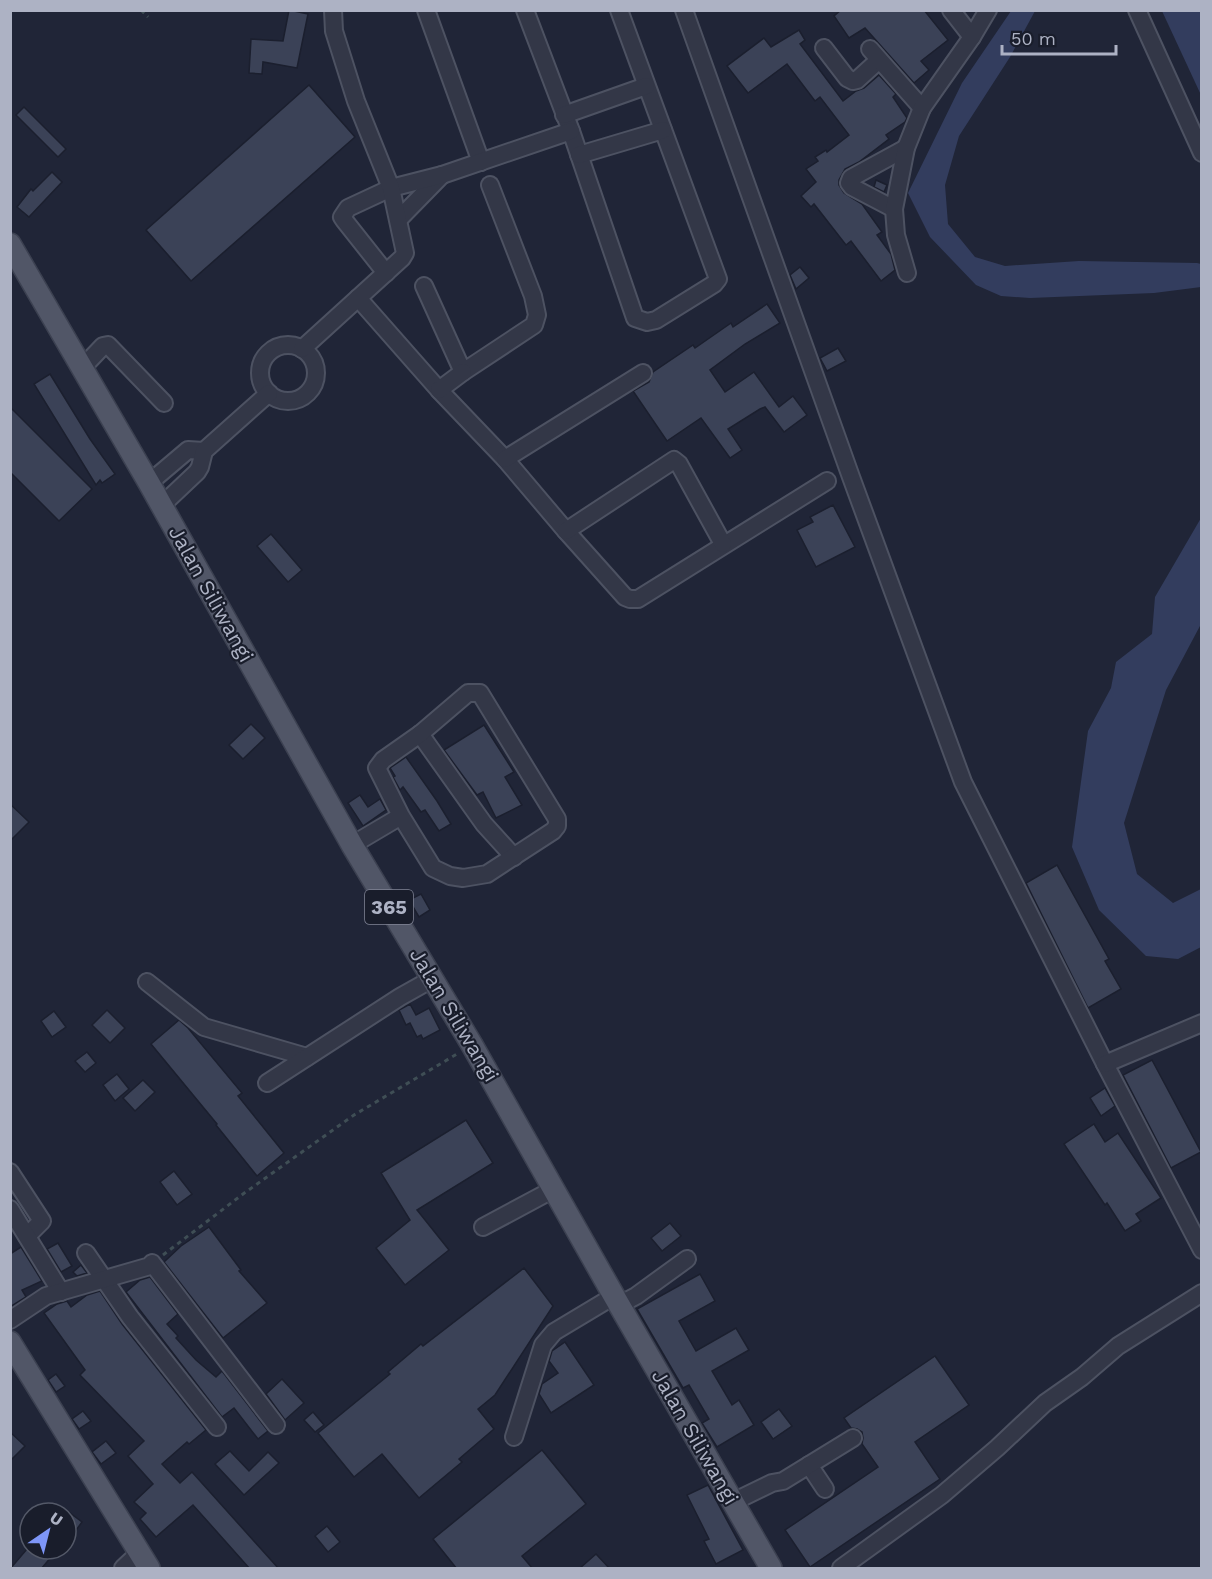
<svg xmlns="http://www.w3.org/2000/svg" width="1212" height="1579" font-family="'Work Sans',sans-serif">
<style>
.water{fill:#333d5e}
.building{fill:#3b4257;stroke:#1b1f2e;stroke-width:1.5}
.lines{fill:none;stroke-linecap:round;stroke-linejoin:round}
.minor-casing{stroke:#4d5262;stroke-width:20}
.major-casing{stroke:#3c4151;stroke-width:24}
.path{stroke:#3f4e55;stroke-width:3;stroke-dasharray:4.5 4.5;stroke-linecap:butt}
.minor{stroke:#333747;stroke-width:16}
.major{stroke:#515667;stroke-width:21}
.labels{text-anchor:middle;stroke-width:4.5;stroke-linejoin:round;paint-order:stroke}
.shield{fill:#191d2b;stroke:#818596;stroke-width:1.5}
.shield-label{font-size:20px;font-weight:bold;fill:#adb2c4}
.street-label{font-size:21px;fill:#adb2c4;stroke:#191d2b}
</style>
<rect width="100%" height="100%" fill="#202537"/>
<!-- water -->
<g class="water">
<path d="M1011,11H1035L1010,57L959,136L945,185L948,224L975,257L1005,266L1079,261L1197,263L1201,264V287L1154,293L1030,298L1001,296L976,285L930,237L908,193L962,83Z"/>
<path d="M1162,11H1201V95Z"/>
<path d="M1201,518V624L1166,690L1124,823L1137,874L1173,903L1201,889V947L1178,959L1146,956L1099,910L1072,847L1088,731L1111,688L1116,662L1152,634L1155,597Z"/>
</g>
<!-- building -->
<g class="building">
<path d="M289,10L308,14L297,68L263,62L262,74L249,73L251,39L283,41Z"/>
<path d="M841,10H924L948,40L921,61L929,70L914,83L865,28L849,38L834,16Z"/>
<path d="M799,30L805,40L800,44L843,101L856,91L864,88L879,75L896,94L893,97L907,118L905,122L886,135L889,139L859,162L845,169L839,180V185L844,193L862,204L882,232L877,235L891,254L895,270L881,281L851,241L846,245L814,204L811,207L801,196L816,182L806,169L818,161L815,157L826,150L827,152L849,135L820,97L815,101L787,64L748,93L727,66L764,38L771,47Z"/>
<path d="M309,85L355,137L191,281L146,230Z"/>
<path d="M24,107L66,149L58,157L16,115Z"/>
<path d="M52,172L62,182L29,217L17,207L31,189L33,191Z"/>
<path d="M876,180L887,185L884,192L874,187Z"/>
<path d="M800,267L809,278L796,289L790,275Z"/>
<path d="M767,304L780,323L745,344L710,370L725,392L754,372L779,407L793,396L807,415L784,432L765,407L760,409L728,429L742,450L730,458L701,418L667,441L633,391L649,382L653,372L693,345L695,348L731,323L733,327Z"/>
<path d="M838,348L846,361L827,371L820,358Z"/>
<path d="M50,374L90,439L115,474L102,483L100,480L96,485L34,384Z"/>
<path d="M10,407L92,489L59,521L10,472Z"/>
<path d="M833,505L855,547L816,567L797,530L813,522L810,517Z"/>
<path d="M271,534L302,570L288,582L257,546Z"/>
<path d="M251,724L265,738L243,759L229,745Z"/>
<path d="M484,725L514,772L505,777L522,805L496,818L483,792L477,795L444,750Z"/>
<path d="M406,757L437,801L451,824L439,831L425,810L421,812L403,787L400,790L393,777L395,776L390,768Z"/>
<path d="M360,795L368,807L380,799L386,810L363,826L348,803Z"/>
<path d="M10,804L29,822L10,841Z"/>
<path d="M1057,865L1109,959L1105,961L1121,989L1088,1008L1026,883Z"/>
<path d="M421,894L430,910L419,917L409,900Z"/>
<path d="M410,1004L416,1015L429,1008L440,1030L423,1039L421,1035L417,1037L410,1023L406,1025L399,1010Z"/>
<path d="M107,1010L125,1028L110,1043L92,1025Z"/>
<path d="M54,1011L66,1027L52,1037L41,1021Z"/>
<path d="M179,1020L188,1028L242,1093L238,1096L284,1153L257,1176L216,1125L217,1124L151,1044Z"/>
<path d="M87,1052L96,1063L85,1072L75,1061Z"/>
<path d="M1152,1060L1201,1152L1171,1168L1123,1075Z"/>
<path d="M117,1074L129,1089L115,1101L103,1085Z"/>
<path d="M143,1080L155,1092L135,1111L123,1098Z"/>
<path d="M1105,1088L1115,1106L1101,1116L1090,1098Z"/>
<path d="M466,1120L493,1163L417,1210L449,1250L405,1285L376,1248L410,1220L381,1173Z"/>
<path d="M1094,1124L1105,1142L1118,1133L1161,1198L1136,1214L1141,1221L1125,1231L1107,1203L1105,1205L1064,1144Z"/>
<path d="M174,1171L192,1194L177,1205L160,1182Z"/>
<path d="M670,1223L681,1236L662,1251L651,1238Z"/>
<path d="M209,1227L241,1270L239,1271L267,1303L223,1338L164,1262L181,1246Z"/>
<path d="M58,1243L72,1266L61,1272L47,1249Z"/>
<path d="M21,1247L42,1281L22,1290L26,1297L10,1307V1254Z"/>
<path d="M81,1265L87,1273L77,1276L73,1272Z"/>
<path d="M524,1268L553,1306L495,1395L478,1409L494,1429L459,1459L462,1462L419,1498L382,1454L354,1477L318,1433L390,1374L388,1372L421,1344L423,1346Z"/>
<path d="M700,1274L715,1301L679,1321L696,1351L736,1328L749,1350L712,1371L732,1405L739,1400L754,1425L717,1447L702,1423L709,1419L689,1385L683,1388L637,1309Z"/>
<path d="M150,1277L178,1314L167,1324L178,1336L176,1338L196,1360L216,1377L222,1371L268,1431L258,1439L234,1408L222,1417L126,1292L140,1280Z"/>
<path d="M100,1291L122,1324L206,1430L189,1444L187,1442L162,1464L180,1483L192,1472L279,1569H250L193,1505L156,1537L140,1519L146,1513L134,1502L153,1484L128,1456L144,1441L80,1375L85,1370L44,1313L57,1304L67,1301L71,1307L87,1295Z"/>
<path d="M565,1342L594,1385L551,1413L539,1394L542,1384L558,1373L549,1361L552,1351Z"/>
<path d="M935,1356L969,1405L915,1442L940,1479L810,1567L785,1530L878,1467L862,1444L863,1438L862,1432L857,1429L851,1428L844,1418Z"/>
<path d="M56,1374L65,1386L56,1392L48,1380Z"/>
<path d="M282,1379L304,1403L285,1420L266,1394Z"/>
<path d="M779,1409L792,1426L773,1439L761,1422Z"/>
<path d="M83,1411L91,1421L79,1429L72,1419Z"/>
<path d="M313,1412L324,1425L315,1432L304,1420Z"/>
<path d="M10,1432L25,1446L10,1461Z"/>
<path d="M106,1441L116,1453L101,1464L92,1452Z"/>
<path d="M542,1450L586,1504L522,1556L533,1569H457L433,1539Z"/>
<path d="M230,1451L249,1471L268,1452L279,1463L244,1495L215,1464Z"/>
<path d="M708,1485L743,1550L716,1564L704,1541L709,1539L687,1495Z"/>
<path d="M66,1510L82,1522L66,1544Z"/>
<path d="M327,1526L340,1542L328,1552L315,1536Z"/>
<path d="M27,1549H58L41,1569H10Z"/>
<path d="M596,1554L610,1569H579Z"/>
</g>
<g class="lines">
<defs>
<g id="minor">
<path d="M426,10L481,162"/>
<path d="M525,10L571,131L635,318L647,322L656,320L714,284L718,279L619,10"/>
<path d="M684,10L851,477L963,782L1105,1064L1202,1250"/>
<path d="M951,10L972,37"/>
<path d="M1137,10L1202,153"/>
<path d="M824,48L847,78L853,81L857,80L879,60"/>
<path d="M870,49L922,108"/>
<path d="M564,115L646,86"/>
<path d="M579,155L663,130"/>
<path d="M894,209L852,187L849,183L851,178L906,148"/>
<path d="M399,219L442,175"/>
<path d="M386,273L344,220L342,217L348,208L391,188L442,175L571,131"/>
<path d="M907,273L896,235L894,209L906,148L922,108L972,37L988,10"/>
<path d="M424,286L463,372L534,325L537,315L533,296L490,185"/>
<path d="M358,298L439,390L505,459L566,531L625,597L630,599H638L827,481"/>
<circle cx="288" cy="373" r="28"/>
<path d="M302,349L402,258L405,253L391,188L356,101L334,31L333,10"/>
<path d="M83,367L103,346L108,345L164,403"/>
<path d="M439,390L463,372"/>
<path d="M505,459L643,373"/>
<path d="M149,483L188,450L204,451"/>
<path d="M161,506L197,472L200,467L204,451L269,393"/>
<path d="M566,531L674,460L679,464L723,544"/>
<path d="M420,734L484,824L514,857"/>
<path d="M352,845L401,816L433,868L450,876L463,878L487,874L553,831L557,826V819L480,693H468L420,734L383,760L377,768L401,816"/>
<path d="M147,982L204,1027L307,1057"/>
<path d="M1105,1064L1202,1023"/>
<path d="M267,1083L400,997L432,979"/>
<path d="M10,1172L42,1221L27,1236"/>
<path d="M10,1209L61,1292"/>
<path d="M483,1227L554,1189"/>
<path d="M86,1253L130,1317L217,1427"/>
<path d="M619,1305L636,1296L687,1259"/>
<path d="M10,1320L46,1296L150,1266L152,1263L276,1425"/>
<path d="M514,1437L543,1345L554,1332L614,1296"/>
<path d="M809,1465L825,1489"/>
<path d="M733,1502L772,1483L783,1481L853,1438"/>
<path d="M123,1568L139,1553"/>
<path d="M841,1568L942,1495L997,1448L1045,1403L1082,1377L1118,1346L1202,1293"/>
</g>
<g id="major">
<path d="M10,244L149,483L352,845L472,1045L614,1296L771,1568"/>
<path d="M10,1342L149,1568"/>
</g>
</defs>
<!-- minor casing -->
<use href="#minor" class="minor-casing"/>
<!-- major casing -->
<use href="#major" class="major-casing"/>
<!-- path -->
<g class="path">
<path d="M141,10L148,17"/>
<path d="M163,1255L243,1194L354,1115L457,1054"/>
</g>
<!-- minor -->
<use href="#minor" class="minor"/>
<!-- major -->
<use href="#major" class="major"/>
</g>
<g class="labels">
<!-- shield labels -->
<rect class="shield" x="365" y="890" width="48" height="34" rx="4.5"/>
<g class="shield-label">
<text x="389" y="914">365</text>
</g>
<!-- street labels -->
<g class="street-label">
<text transform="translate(211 594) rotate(61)" y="7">Jalan Siliwangi</text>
<text transform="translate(454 1015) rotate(59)" y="7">Jalan Siliwangi</text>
<text transform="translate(695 1437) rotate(60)" y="7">Jalan Siliwangi</text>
</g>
</g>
<!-- border -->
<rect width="1212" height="1579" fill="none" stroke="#adb2c4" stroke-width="24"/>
<!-- north arrow -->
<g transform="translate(48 1531) rotate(35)"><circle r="28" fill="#191d2b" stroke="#545968" stroke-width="1.5"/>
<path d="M0-4.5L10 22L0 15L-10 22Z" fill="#7e96f8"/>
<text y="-9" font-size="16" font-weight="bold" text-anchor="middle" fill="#adb2c4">U</text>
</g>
<!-- scale -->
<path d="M1002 45v9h114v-9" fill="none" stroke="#adb2c4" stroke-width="3"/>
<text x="1011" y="45" font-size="18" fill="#adb2c4" stroke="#191d2b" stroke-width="4.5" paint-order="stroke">50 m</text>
</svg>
